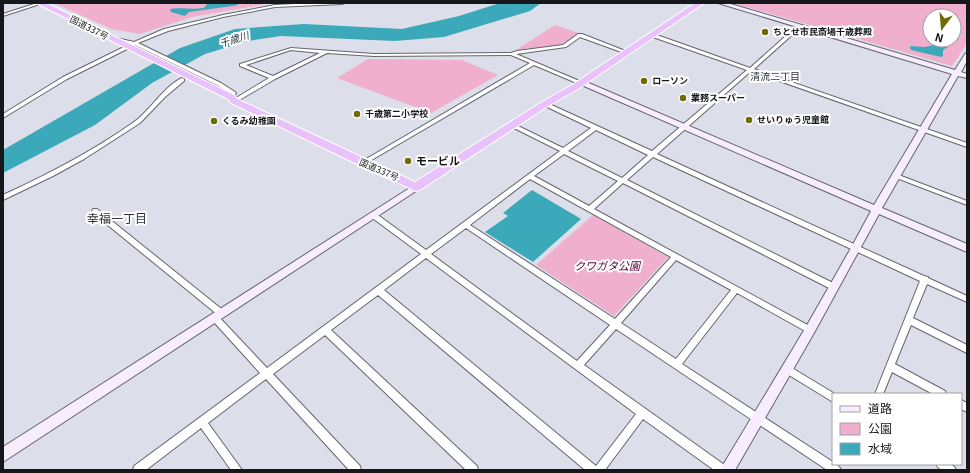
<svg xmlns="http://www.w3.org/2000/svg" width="970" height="473" font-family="Georgia,'Noto Sans JP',serif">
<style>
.green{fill:#efafcd;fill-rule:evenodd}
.water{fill:#3ca9bb}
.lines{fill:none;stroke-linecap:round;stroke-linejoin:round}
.street-casing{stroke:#64656e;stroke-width:2}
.secondary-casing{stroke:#64656e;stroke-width:2}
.highway-casing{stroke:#fff;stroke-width:2}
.street{fill:#fff;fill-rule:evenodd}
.secondary{fill:#f8edfe;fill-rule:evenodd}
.highway{fill:#e9c2fc;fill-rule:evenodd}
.poi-dot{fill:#6e6b07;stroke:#fff;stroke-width:1.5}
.labels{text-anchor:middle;stroke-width:4;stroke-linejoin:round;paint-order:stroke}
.far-street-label{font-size:9px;fill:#16171b;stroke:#fff}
.far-poi-label{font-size:9px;font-weight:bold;fill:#16171b;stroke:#fff;text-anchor:start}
.far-water-label{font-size:10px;font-style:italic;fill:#183034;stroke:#fff}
.far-neighbourhood-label{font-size:10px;fill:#303139;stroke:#fff}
.poi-label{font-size:11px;font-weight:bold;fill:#16171b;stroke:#fff;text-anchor:start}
.park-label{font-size:11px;font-style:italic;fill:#550137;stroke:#fff}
.neighbourhood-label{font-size:12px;fill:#303139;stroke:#fff}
</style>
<rect width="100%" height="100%" fill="#dcdee9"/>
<!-- green -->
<g class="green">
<path d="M54,3H271L192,17L140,34L111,29Z"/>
<path d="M733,3H967V43L952,66ZM930,16H954V40H930Z"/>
<path d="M555,25L579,33L561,45L516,50Z"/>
<path d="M368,59L462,60L498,75L431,113L337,78Z"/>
<path d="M593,215L668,257L614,316L536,265Z"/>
</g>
<!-- water -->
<g class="water">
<path d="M233,3L239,5L189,12L185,16L171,12L170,9C181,7 192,10 204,8L207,4Z"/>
<path d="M500,3H541L530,11L444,37L395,41L281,36L248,41L205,54L152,83L95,125L3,173V150L180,48L235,29L304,24L402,29L459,16Z"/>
<path d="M938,44L948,47L943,50V56L941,57L911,50L910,46L925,47Z"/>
<path d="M532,190L581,219L533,262L485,232L508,216L503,213Z"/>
</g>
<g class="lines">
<defs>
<g id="street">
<path d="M37,3H43L3,16V14Z"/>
<path d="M315,3H344L342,4L275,7L223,17L168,31L138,43L221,83L235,92L236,93L233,98H229L228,97L230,93L217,85L135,45L67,79L3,118V114L63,77L130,44L112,39V37L134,42L164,29L223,15L275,5Z"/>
<path d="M798,25L802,26L754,69L967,143V147L751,71L657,154L924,276L928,277V278L967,296V302L927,284L913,318L967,345V353L911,325L895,364L945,391L946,394H933L892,372L883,394H875L920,281L653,157L627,180L837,285L838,287L837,289L834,290L831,289L623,183L594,209L813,328L814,330L813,332L810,333L807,332L737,293L682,364L833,462V464C837,464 839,466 841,470H827L616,329L584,365L726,466L727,470H714L643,419L605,470H585L378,295L331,330L477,466L478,470H466L325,335L273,374L360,466L361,470H349L266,379L208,423L242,470H231L201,428L146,470H133L134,466L260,373L212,320L211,318L212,316L215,315L218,316L267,368L421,254L371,217L370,215L371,213H375L426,250L560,151L510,126V124H514L563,148L591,128L543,105L542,104L545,102L652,151L747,70L650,36V34H654L750,68ZM596,130L648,155L622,178L568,151ZM564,154L618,181L589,206L534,176ZM530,179L671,257L615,319L470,225ZM466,228L610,325L577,361L431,254ZM426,258L636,414L596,466L384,290ZM676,260L731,290L676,359L621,323Z"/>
<path d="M578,34H582L628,52L624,53L580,37L566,47L516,54L584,83L579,84L534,65L363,165L360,163L361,162L530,63L511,55L374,56L327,53L275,79L236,102L234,103L231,101L269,78L240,66V64L291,48L374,54L511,53L517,51L563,45ZM291,50L320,53L273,76L246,65Z"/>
<path d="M182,78L184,79V81L165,97L140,123L84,159L53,176L3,200V195C49,174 93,151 134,122C151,110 163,87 182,78Z"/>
<path d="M896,174L967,201V205L894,177L893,176L894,175Z"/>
<path d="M93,209H97L224,311L225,313L224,315L221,316L218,315L93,213L92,211Z"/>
<path d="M787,365L835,394H833V402L784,372L783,369L784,366Z"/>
<path d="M961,400L967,403V412L961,409Z"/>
<path d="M936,464C944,464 953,462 956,470C948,470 939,472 936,464Z"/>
</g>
<g id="secondary">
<path d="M718,3H727L955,70L965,54L967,53V61L961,72L967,74V78L958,76L882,208L967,244V252L879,214L814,333L735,470H720L806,327L851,248L871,211L577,83L581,81H584L874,205L952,74Z"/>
<path d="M416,184L421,187L419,189L3,462V447Z"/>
</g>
<path id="highway" d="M36,3H46L234,95L237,99L415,182L542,102L572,85L695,3H704L578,89L548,106L420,190L416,191L359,165L231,103L228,99Z"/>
</defs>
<!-- street casing -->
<use href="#street" class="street-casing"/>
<!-- secondary casing -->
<use href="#secondary" class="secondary-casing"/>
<!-- highway casing -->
<use href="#highway" class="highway-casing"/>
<!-- street -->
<use href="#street" class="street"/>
<!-- secondary -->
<use href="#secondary" class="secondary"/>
<!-- highway -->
<use href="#highway" class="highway"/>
</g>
<!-- markers -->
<g class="poi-dot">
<circle cx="765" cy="32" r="4"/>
<circle cx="644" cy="81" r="4"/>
<circle cx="683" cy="98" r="4"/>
<circle cx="357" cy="114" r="4"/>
<circle cx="749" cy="120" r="4"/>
<circle cx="214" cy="121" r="4"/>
<circle cx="408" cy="161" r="4"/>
</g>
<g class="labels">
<!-- far-street labels -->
<g class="far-street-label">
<text transform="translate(89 28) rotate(27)" y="3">国道337号</text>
<text transform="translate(379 170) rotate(23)" y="3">国道337号</text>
</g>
<!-- far-poi labels -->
<g class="far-poi-label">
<text x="773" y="35">ちとせ市民斎場千歳葬殿</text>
<text x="652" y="84">ローソン</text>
<text x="691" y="101">業務スーパー</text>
<text x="365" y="117">千歳第二小学校</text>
<text x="757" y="123">せいりゅう児童館</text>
<text x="222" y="124">くるみ幼稚園</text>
</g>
<!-- far-water labels -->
<g class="far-water-label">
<text transform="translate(234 39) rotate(-17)" y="4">千歳川</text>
</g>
<!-- far-neighbourhood labels -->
<g class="far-neighbourhood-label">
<text x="775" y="80">清流二丁目</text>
</g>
<!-- poi labels -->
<g class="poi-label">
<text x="416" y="165">モービル</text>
</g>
<!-- park labels -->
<g class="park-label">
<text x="607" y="270">クワガタ公園</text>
</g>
<!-- neighbourhood labels -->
<g class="neighbourhood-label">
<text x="117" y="223">幸福一丁目</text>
</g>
</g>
<!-- border -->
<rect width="970" height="473" fill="none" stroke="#16171b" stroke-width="8"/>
<!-- legend -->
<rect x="832" y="393" width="130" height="72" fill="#ffffff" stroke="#a2a2a4"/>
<rect x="840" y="406" width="20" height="6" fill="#f8edfe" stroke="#a2a2a4"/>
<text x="868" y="413" font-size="12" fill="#16171b">道路</text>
<rect x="840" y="423" width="20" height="12" fill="#efafcd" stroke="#a2a2a4"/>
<text x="868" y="433" font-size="12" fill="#16171b">公園</text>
<rect x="840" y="443" width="20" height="12" fill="#3ca9bb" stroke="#a2a2a4"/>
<text x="868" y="453" font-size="12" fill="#16171b">水域</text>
<!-- north arrow -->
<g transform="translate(942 28) rotate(196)"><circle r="19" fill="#ffffff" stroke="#a2a2a4"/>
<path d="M0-3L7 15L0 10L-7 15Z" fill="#6e6b07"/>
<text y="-6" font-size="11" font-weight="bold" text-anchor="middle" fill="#16171b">N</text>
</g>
</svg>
